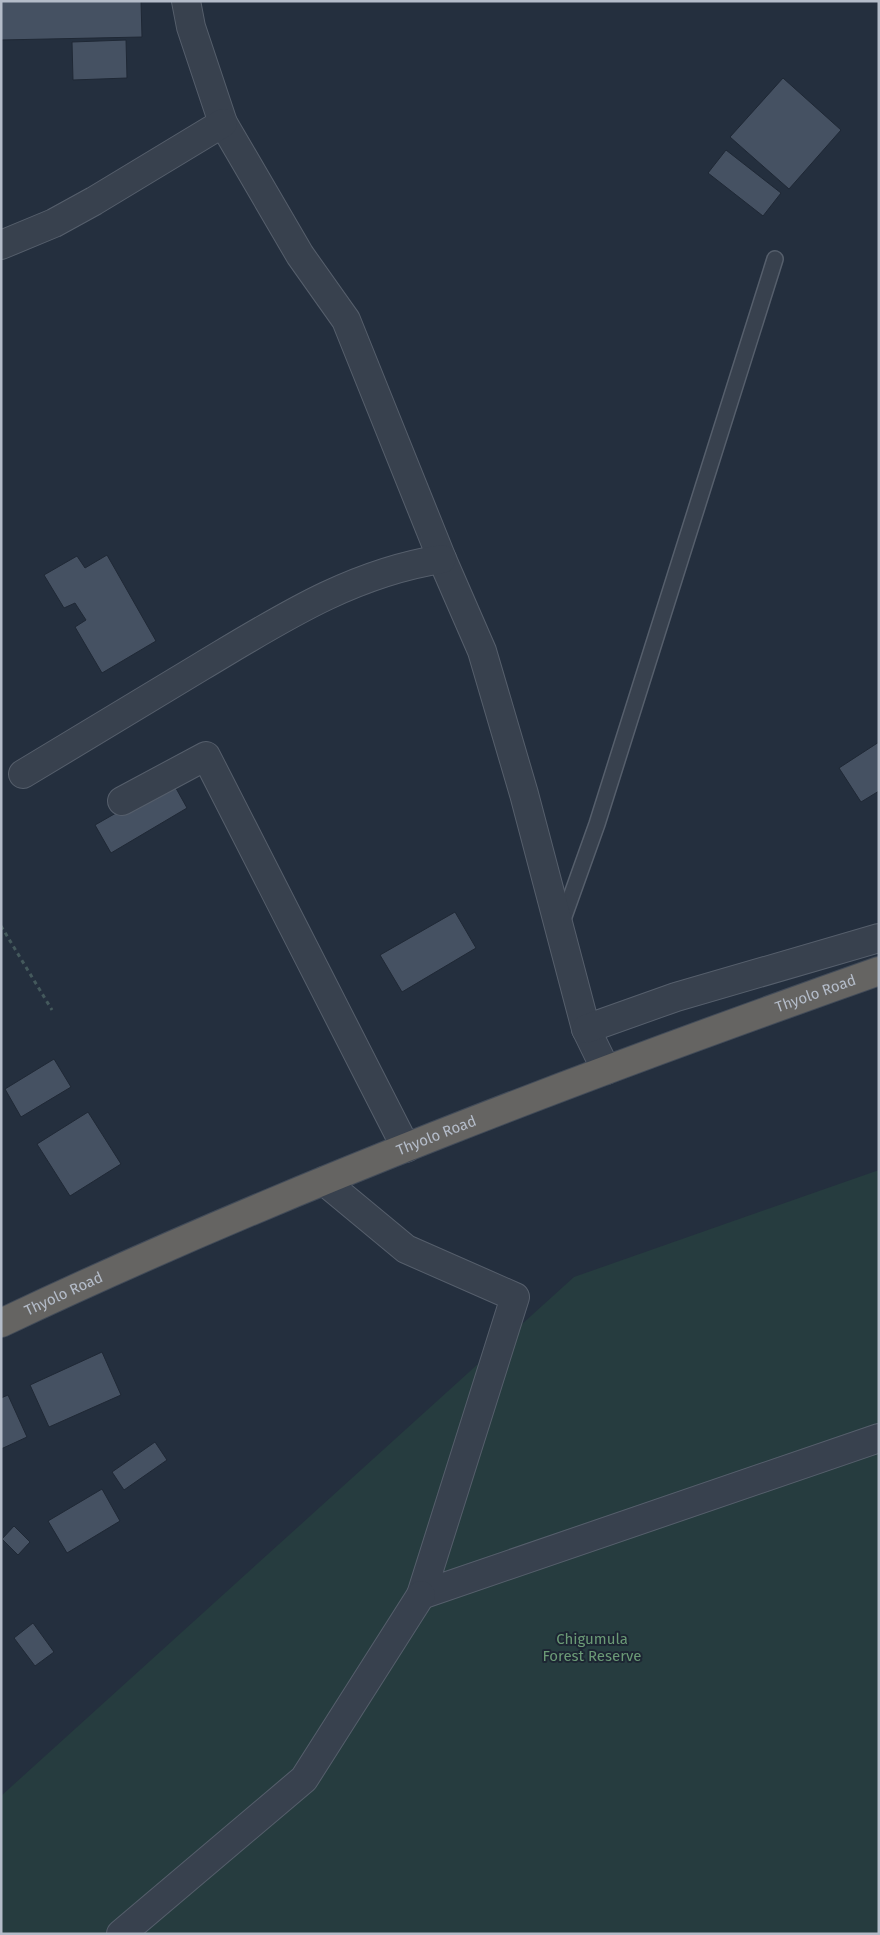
<svg xmlns="http://www.w3.org/2000/svg" width="880" height="1935" font-family="'Fira Sans',sans-serif">
<style>
.green{fill:#263c3f}
.building{fill:#455162;stroke:#1f2835}
.lines{fill:none;stroke-linecap:round;stroke-linejoin:round}
.service-casing{stroke:#565f6c;stroke-width:18}
.minor-casing{stroke:#565f6c;stroke-width:30}
.trunk-casing{stroke:#434c59;stroke-width:30}
.path{stroke:#44595c;stroke-width:3;stroke-dasharray:4 4;stroke-linecap:butt}
.service{stroke:#38414e;stroke-width:15}
.minor{stroke:#38414e;stroke-width:28}
.trunk{stroke:#656462;stroke-width:28}
.labels{text-anchor:middle;stroke-width:4;stroke-linejoin:round;paint-order:stroke}
.street-label{font-size:15px;fill:#b4bcc9;stroke:#1d2633}
.park-label{font-size:15px;fill:#6b9a76;stroke:#1d2633}
</style>
<rect width="100%" height="100%" fill="#242f3e"/>
<!-- green -->
<path class="green" d="M879,1170V1934H1V1796L574,1277Z"/>
<!-- building -->
<g class="building">
<path d="M1,1H141L142,37L1,40Z"/>
<path d="M126,40L127,78L73,80L72,42Z"/>
<path d="M783,78L841,130L789,189L730,137Z"/>
<path d="M726,150L781,193L763,216L708,173Z"/>
<path d="M107,555L156,641L102,673L75,627L86,620L75,603L64,608L44,575L77,556L85,568Z"/>
<path d="M879,742V791L861,802L839,768Z"/>
<path d="M172,781L187,808L111,853L95,825Z"/>
<path d="M455,912L476,948L402,992L380,955Z"/>
<path d="M54,1059L71,1087L21,1117L5,1089Z"/>
<path d="M88,1112L121,1164L70,1196L37,1144Z"/>
<path d="M102,1352L121,1395L49,1427L30,1385Z"/>
<path d="M8,1395L27,1437L1,1449V1398Z"/>
<path d="M155,1442L167,1460L124,1490L112,1472Z"/>
<path d="M102,1489L120,1521L67,1553L48,1521Z"/>
<path d="M14,1526L30,1542L18,1555L2,1539Z"/>
<path d="M33,1623L54,1652L35,1666L14,1638Z"/>
</g>
<g class="lines">
<defs>
<path id="service" d="M561,925L597,824L775,259"/>
<g id="minor">
<path d="M186,1L191,27L223,123L300,255L346,320L442,559L482,651L524,794L586,1029L606,1070"/>
<path d="M1,245L54,223L94,201L223,123"/>
<path d="M23,774C82,738 142,702 202,666C279,620 351,573 442,559"/>
<path d="M122,801L206,756L406,1148"/>
<path d="M586,1029L676,997L879,938"/>
<path d="M324,1181L406,1249L515,1297L421,1595L879,1438"/>
<path d="M121,1934L304,1779L421,1595"/>
</g>
<g id="trunk">
<path id="s1" d="M1,1323C286,1188 582,1076 879,971"/>
</g>
</defs>
<!-- service casing -->
<use href="#service" class="service-casing"/>
<!-- minor casing -->
<use href="#minor" class="minor-casing"/>
<!-- trunk casing -->
<use href="#trunk" class="trunk-casing"/>
<!-- path -->
<path class="path" d="M1,926L52,1010"/>
<!-- service -->
<use href="#service" class="service"/>
<!-- minor -->
<use href="#minor" class="minor"/>
<!-- trunk -->
<use href="#trunk" class="trunk"/>
</g>
<g class="labels">
<!-- street labels -->
<g class="street-label">
<text dy="5" stroke="none"><textPath href="#s1" startOffset="879">Thyolo Road</textPath></text>
<text dy="5" stroke="none"><textPath href="#s1" startOffset="474">Thyolo Road</textPath></text>
<text dy="5" stroke="none"><textPath href="#s1" startOffset="69">Thyolo Road</textPath></text>
</g>
<!-- park labels -->
<g class="park-label">
<text x="592" y="1644">Chigumula<tspan x="592" dy="17">Forest Reserve</tspan></text>
</g>
</g>
<!-- border -->
<rect width="880" height="1935" fill="none" stroke="#b4bcc9" stroke-width="5"/>
</svg>
